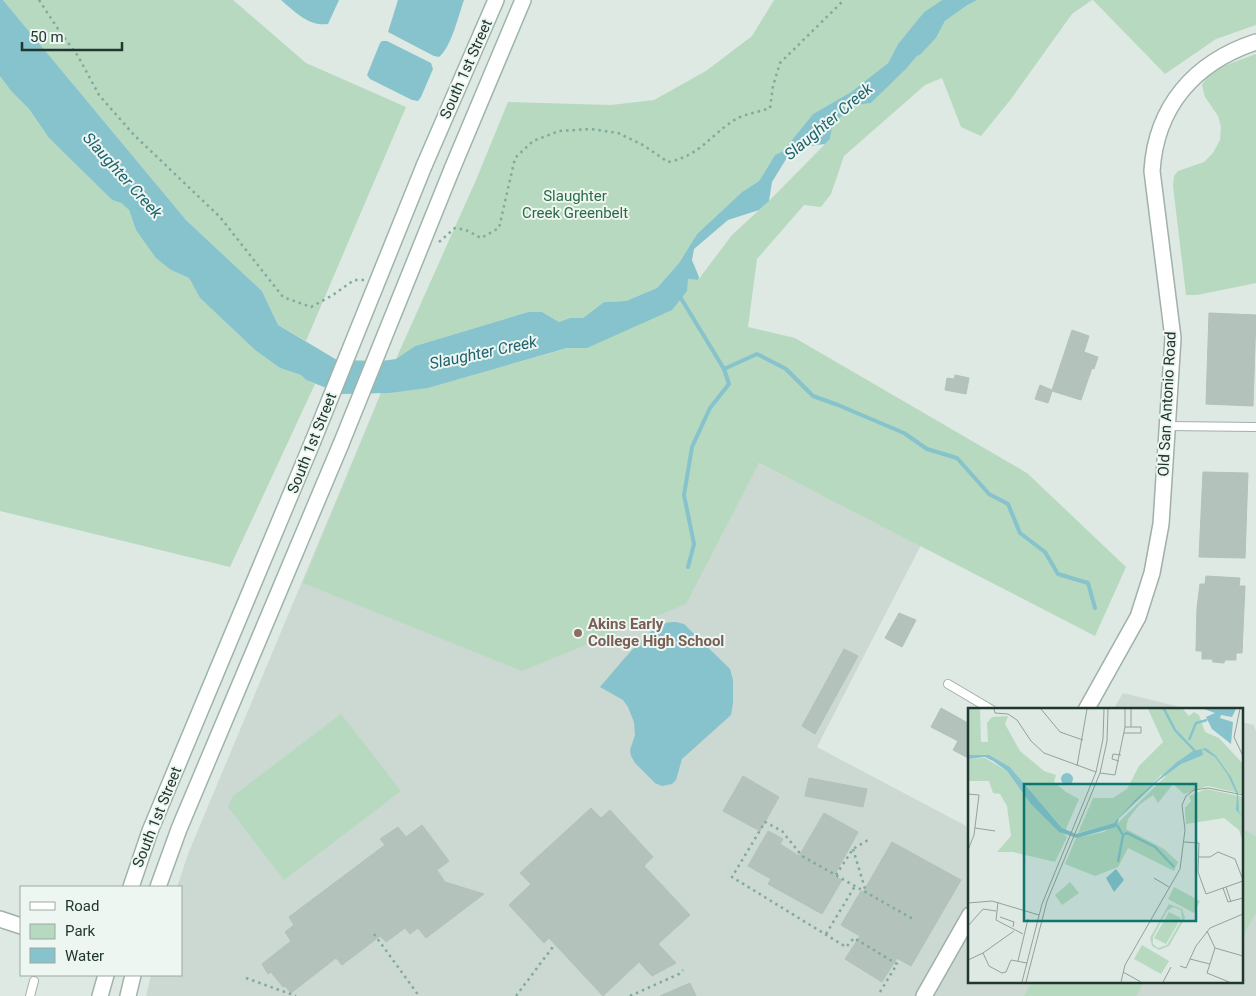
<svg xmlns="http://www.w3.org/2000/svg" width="1256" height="996" font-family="Roboto,sans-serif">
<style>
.built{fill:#ccd8d2}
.green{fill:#b7d9bf}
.water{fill:#87c3cc}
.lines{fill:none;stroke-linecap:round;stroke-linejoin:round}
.stream{stroke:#87c3cc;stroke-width:4}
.building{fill:#b3c3bc;stroke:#b1c2ba}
.service-casing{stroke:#a1b0aa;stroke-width:10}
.minor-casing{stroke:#a1b0aa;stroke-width:18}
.tertiary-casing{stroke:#a1b0aa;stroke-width:18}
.secondary-casing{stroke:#9eb4ab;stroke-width:18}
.path{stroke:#7fab9c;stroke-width:2.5;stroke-dasharray:2.5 4;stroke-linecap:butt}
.service{stroke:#fff;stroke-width:8}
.minor{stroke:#fff;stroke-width:15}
.tertiary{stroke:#fff;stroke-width:15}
.secondary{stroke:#fff;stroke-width:15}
.secondary-bridge-casing{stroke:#9eb4ab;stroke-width:18;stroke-linecap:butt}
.secondary-bridge{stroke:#fff;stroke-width:15}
.education-dot{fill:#8d6e63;stroke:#eef6f1;stroke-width:2}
.labels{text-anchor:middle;stroke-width:4;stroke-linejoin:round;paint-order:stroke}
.street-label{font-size:15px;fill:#203730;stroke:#eef6f1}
.park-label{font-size:15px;fill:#2d6b44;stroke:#eef6f1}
.education-label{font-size:15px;font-weight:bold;fill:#785e54;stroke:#eef6f1;text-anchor:start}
.water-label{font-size:16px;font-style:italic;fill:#1e636f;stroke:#eef6f1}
.inset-river{fill:none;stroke:#87c3cc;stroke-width:2.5}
.inset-road{fill:none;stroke:#92a29b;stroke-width:1}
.view{fill:#0f766e;fill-opacity:0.15;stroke:#0f766e;stroke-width:2.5}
.inset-edge{fill:none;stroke:#203730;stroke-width:2.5}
</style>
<rect width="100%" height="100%" fill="#dee9e3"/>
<!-- built -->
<g class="built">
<path d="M545,355L921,545L817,747L970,828V982H1242V722L1254,725L1256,731V996H146L151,975H181V887H177L188,854L381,393L428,388Z"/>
<path d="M1123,693L1192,710H1113Z"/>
</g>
<!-- green -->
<g class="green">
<path d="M3,0H233L306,63L406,107L306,341L278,325L262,291L186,220Z"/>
<path d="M774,0H942L924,12L898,44L888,63L851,92L813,114L783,151L775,155L759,181L742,192L697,234L679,263L657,288L626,301L604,302L583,318H570L559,322L542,312H528L415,346L396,359L476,180L508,102L611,105L654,100L706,71L752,36Z"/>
<path d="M977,0H1092L1072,14L1011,99L981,136L961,127L942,78L925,85L844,156L831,194L821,207L804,205L757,259L748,327L795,338L1027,473L1126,567L1095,636L759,463L686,604L522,671L303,583L381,393L428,388L568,348H587L688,279L698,280L732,235L769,201L830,139L832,126L835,121L857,105L871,103L906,69L917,56L920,55L936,38L945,21L966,6Z"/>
<path d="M1093,0H1256V25L1216,39L1165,74Z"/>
<path d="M1256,54V283L1197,295H1186L1173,186L1174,176L1178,171L1204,162L1213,153L1220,140L1221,127L1218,116L1205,97L1202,85C1212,67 1238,61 1256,54Z"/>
<path d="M0,76L11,91L29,109L49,138L112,200L121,203L129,210L136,230L171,270L189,278L200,298L255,350L280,368L301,375L306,380L315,384L230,567L0,511Z"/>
<path d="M341,714L401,791L284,880L228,807L233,796Z"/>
<path d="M1242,829L1256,836V913L1242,938Z"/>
<path d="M1032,982H1144L1136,996H1024Z"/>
</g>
<!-- water -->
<g class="water">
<path d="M0,0H3L186,220L262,291L278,325L300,338L337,360L381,361L396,359L415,346L528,312H542L559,322L570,318H583L604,302L626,301L657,288L679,263L697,234L742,192L759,181L775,155L783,151L813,114L851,92L888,63L898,44L924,12L942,0H977L966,6L945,21L936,38L920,55L917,56L906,69L871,103L857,105L835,121L832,127L830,139L825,144L801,147L788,156L772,182L769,201L759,210L728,220L694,249L692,260L699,277L698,280L688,279L687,291L672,310L587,348H567L428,388L389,393L342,394L306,380L301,375L280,368L255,350L200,298L189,278L171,270L156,258L136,230L129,210L121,203L112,200L49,138L29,109L11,91L0,76Z"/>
<path d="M281,0H339L328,24C309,27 294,11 281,0Z"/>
<path d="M398,0H464C459,14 451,48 439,57L434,56L388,32Z"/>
<path d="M382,41H387L431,63L433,69L421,97L418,101L412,100L370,79L367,75L380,43Z"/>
<path d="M676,622L684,624L730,669L733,680V703L731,715L682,759L676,780L672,784L662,786L655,783L635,763L631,756L630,750L635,735L634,722L628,707L623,700L600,687C616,669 638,640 657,627C663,623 669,622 676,622Z"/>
</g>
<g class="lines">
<!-- stream -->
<g class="stream">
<path d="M679,295L724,369L757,354L786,369L813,396L838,405L904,433L927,449L957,458L989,494L1008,504L1020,533L1045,552L1058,574L1088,583L1095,608"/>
<path d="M688,567L694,544L684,495L692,447L710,408L729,384L724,369"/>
</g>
</g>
<!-- building -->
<g class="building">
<path d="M1209,313L1256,315L1253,406L1206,404Z"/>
<path d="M1072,330L1089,336L1084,352L1098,357L1094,369L1092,368L1081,400L1052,391L1048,403L1035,399L1040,385L1052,390Z"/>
<path d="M955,375L969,378L966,394L945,390L947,378L954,379Z"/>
<path d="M1203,472L1248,473L1245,558L1199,557Z"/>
<path d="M1206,576L1240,578L1239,586H1245L1242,653H1236V660H1225L1224,663L1213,662L1212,659H1202V651H1196L1197,608L1200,584H1205Z"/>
<path d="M899,613L916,620L902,647L885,638Z"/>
<path d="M844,649L858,656L815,734L802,726Z"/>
<path d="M941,708L968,723L970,719V759L953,750L958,741L931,727Z"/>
<path d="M743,776L779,797L760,831L723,811Z"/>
<path d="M809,778L867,789L863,807L805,796Z"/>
<path d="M591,808L601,818L610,810L653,857L644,866L690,915L658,944L676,963L652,976L639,962L603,996L549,938L544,943L509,905L531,884L520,873Z"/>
<path d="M824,813L858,832L834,876L842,880L822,914L768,884L771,879L748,866L768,831L783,839L780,844L799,856Z"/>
<path d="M422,825L449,861L437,870L445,882L484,894L426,938L418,928L410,934L405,928L386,942L380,936L342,965L336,958L291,993L285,986L283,987L271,972L268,974L262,964L291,941L285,932L294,925L289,917L385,845L380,839L398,827L406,837Z"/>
<path d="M892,842L961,880L911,966L897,958L882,982L845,959L860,936L841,925L861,891L863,892Z"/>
<path d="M690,983L696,996H660Z"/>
</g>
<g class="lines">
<defs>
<g id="service">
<path d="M1167,426L1256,427"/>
<path d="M948,684L992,710"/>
<path d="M30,996L34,981"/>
</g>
<path id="minor" d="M0,919L21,926"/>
<g id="tertiary">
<path d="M1086,710L1138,617L1152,573L1161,524L1173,338L1152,171C1156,106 1195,62 1256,42"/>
<path d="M924,996L970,915"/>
</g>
<g id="secondary">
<path d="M424,166L496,0"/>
<path d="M452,169L523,0"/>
<path d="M131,887L150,831L313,441"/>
<path d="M158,887L179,829L341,444"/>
<path d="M100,996L106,975"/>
<path d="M128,996L133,975"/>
</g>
</defs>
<!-- service casing -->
<use href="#service" class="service-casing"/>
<!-- minor casing -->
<use href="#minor" class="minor-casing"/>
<!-- tertiary casing -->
<use href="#tertiary" class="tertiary-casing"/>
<!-- secondary casing -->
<use href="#secondary" class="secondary-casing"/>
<!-- path -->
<g class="path">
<path d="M39,0L58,29L78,56L99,95L134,135L220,217L283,297L311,307L333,295L354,280H364"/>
<path d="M439,242L455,228L466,230L481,238L499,228L515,158L533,141L559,131L591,129L618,133L643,145L668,162C700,156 710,135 736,119C745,114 759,112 770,108L773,86L780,63L844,0"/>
<path d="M853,849L866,892"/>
<path d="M836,875L853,849L868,840"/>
<path d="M374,934L419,996"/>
<path d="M826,934L855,886"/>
<path d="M246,978L296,996"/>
<path d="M880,992L897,964L854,938L846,947L732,877L765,822L782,831L802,856L913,919"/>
<path d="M516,996L555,944"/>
<path d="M630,996L679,974L683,970"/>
</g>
<!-- service -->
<use href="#service" class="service"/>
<!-- minor -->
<use href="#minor" class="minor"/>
<!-- tertiary -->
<use href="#tertiary" class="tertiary"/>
<!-- secondary -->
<use href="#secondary" class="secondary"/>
<defs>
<g id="secondary-bridge">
<path d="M313,441L424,166"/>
<path d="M341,444L452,169"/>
</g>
</defs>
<!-- secondary-bridge casing -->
<use href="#secondary-bridge" class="secondary-bridge-casing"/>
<!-- secondary-bridge -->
<use href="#secondary-bridge" class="secondary-bridge"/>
</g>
<!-- markers -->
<circle class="education-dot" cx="578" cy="633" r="5"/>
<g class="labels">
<!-- street labels -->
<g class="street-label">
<text transform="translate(466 69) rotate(-66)" y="5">South 1st Street</text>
<text transform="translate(1167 404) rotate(-87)" y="5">Old San Antonio Road</text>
<text transform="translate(312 443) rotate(-68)" y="5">South 1st Street</text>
<text transform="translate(157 817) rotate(-68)" y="5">South 1st Street</text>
</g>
<!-- park labels -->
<g class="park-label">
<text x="575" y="201">Slaughter<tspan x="575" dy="17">Creek Greenbelt</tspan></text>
</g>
<!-- education labels -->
<g class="education-label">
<text x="588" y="629">Akins Early<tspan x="588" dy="17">College High School</tspan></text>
</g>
<!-- water labels -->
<g class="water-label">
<text transform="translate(828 121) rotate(-40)" y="6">Slaughter Creek</text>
<text transform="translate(123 175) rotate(48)" y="6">Slaughter Creek</text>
<text transform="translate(483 352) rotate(-12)" y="6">Slaughter Creek</text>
</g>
</g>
<!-- overview -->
<g transform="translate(968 708)">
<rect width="275" height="275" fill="#dee9e3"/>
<path d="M0,1H12L13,34H20L19,15L24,9L40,8L37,16L52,43L76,63L88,67L86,74L98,84L111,91L97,123L42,59L21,48L0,47ZM180,1H215L221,8L226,4L231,7L237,24L251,30L275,56V86L240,78L216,86L205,76L190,95L185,87L171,97L160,111L158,121L196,141L210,154L206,163L160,140L150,159L127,168L97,156L108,130L136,124L151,114L198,68L193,67L146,115L110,125L125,90H145L159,81L171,58L195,34ZM17,50L39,63L62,95L99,129L87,154L45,144H29L43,128L39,98L32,86L25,85L21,73H0V51ZM238,81L275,89V134L271,122L256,110L218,116L217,100L223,93L221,88ZM102,174L111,185L94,197L87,187ZM206,179L232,193L226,205L200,191ZM201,196L214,201L217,210L201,238L191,242L184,238L182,230ZM205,199L213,202L214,211L199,237L190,240L185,236V229L199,203ZM201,204L213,210L198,236L186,230ZM174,237L201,253L193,266L166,251Z" fill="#b7d9bf" fill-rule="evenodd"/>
<path d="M236,1H268L264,9L253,7L252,10L265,14L263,36L244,21L238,9L247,5ZM238,40L248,48L263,69L270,85L271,104L275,109L268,102L269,87L260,67L247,49L234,41L235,47L213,56L190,73L151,110L148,119L109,130L91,124L62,95L39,63L25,53L17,49L0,51V47H21L42,59L94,120L108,126L146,115L167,92L209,54L225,43ZM93 71a6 6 0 1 1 12 0a6 6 0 1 1-12 0ZM148,161L156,172L146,184L138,170Z" fill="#87c3cc"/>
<path class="inset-river" d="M196,1L207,22L227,43M221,32L228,15L239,12M149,117L155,127L159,125L187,139L206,159M150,154L155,127"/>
<path class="inset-road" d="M26,1L27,5L40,6L49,12L63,33L76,45L128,64M73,1L92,24L115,32M163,1V19M272,1L266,29L275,48M156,25H173V19H157M151,53L144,51L145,46L153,47M109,58L119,1M132,65L147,67L157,19V1M0,86L11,87L6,127L0,142M7,120L27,123M216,134L231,135L230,164L238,186L275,173M231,149H242L250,144L267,151L275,172M186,170L201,179M258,179L263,194M255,180L260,194L275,190M30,194L28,212L55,226M0,195L24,193L71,207M32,209L46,214L45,219M0,218L15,201L28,203M46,223L15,245L21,258L34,265L38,264L43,252L59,255M239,223L247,240L239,265L261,274M247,240L275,248M0,252L15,245M50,253L60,211M242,256L222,251L228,238L242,220L275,206M212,258L218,260L222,251M155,264L173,274M54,274L74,196L128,64L135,31L136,1M58,274L79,193L132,65L139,33L140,1M153,274L157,257L212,161L217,122L214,97L218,88L226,82L240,80L275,87M195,274L203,259"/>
<path class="view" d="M56,76H228V213H56Z"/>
<rect width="275" height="275" class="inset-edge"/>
</g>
<!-- legend -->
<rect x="20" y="886" width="162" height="90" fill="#eef6f1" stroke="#9caaa4"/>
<rect x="30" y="902" width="25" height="8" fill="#ffffff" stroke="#9caaa4"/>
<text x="65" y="911" font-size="15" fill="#203730">Road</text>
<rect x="30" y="924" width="25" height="15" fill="#b7d9bf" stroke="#9caaa4"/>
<text x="65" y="936" font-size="15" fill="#203730">Park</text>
<rect x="30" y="948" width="25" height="15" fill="#87c3cc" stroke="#9caaa4"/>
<text x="65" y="961" font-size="15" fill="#203730">Water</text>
<!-- scale -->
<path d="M22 42v8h100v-8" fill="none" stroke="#203730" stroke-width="2.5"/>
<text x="30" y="42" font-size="15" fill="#203730" stroke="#eef6f1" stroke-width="4" paint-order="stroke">50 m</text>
</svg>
